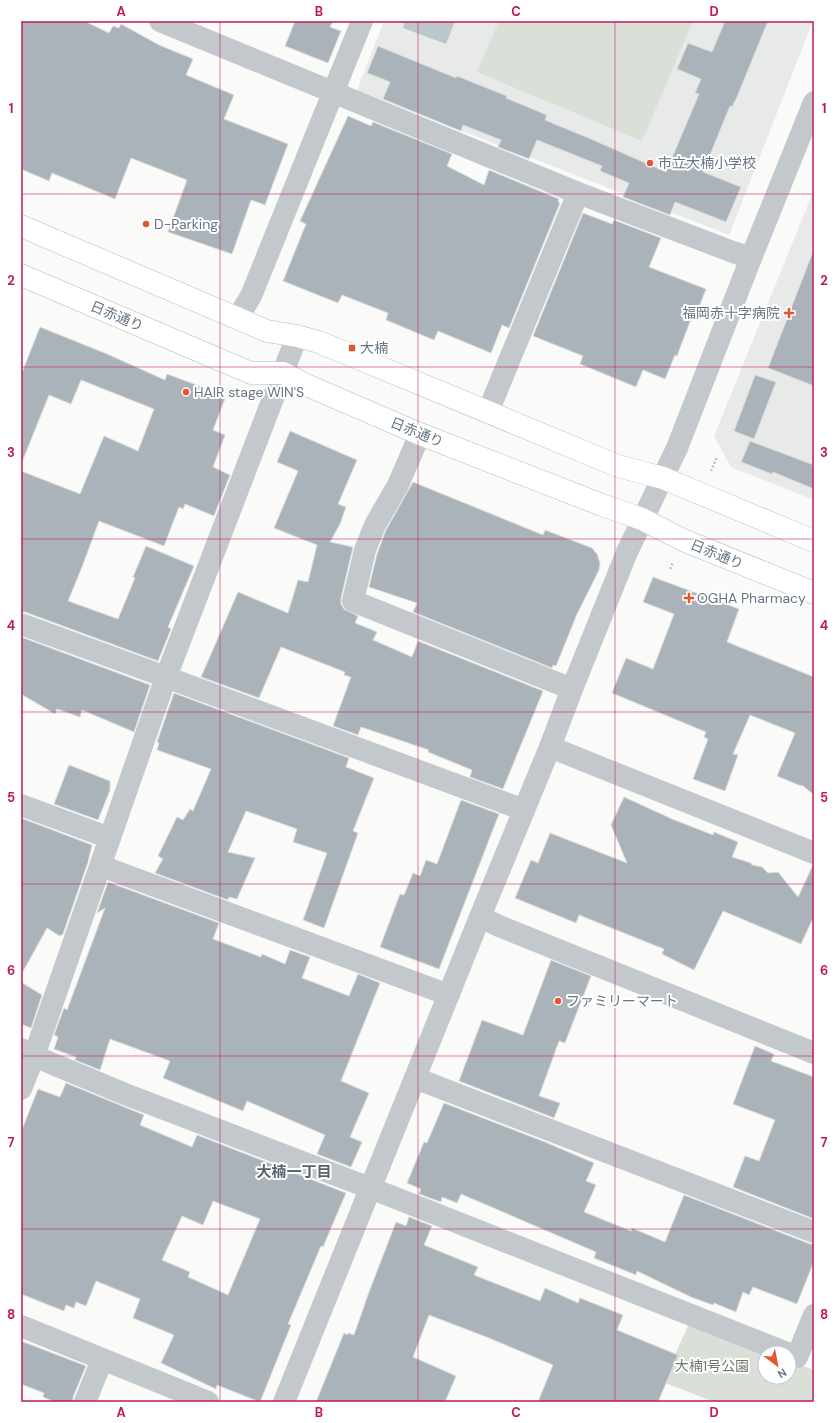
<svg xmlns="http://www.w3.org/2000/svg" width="835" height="1423" font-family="'DM Sans','Noto Sans JP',sans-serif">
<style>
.built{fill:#e8e9e9}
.green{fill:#dadfd7}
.water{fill:#bbc7cb}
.building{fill:#aab3b9;stroke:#dcdcda;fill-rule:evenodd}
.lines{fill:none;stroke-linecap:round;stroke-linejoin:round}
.secondary-casing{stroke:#b3babf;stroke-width:23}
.path{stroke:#bbbfc2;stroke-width:2.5;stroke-dasharray:2 2;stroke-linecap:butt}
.minor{stroke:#c3c8cc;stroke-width:22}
.tertiary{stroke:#c3c8cc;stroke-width:22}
.secondary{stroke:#fff;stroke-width:22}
.grid{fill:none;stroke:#c2185b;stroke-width:1;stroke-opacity:0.55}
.poi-dot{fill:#e4572e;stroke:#fff;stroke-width:1.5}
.labels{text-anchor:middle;stroke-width:4;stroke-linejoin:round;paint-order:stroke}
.poi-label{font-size:14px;fill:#657683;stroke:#fff;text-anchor:start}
.street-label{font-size:14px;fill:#657683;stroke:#fff}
.park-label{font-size:14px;fill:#687a64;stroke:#fff}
.neighbourhood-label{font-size:15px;font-weight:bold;fill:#57646e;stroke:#fff}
.neatline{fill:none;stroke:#c2185b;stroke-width:1.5}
.grid-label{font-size:13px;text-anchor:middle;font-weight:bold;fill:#c2185b}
</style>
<rect width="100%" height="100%" fill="#fafaf8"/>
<!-- built -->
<g class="built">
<path d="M384,21H813L729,235L357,90Z"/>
<path d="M814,190V500L731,467L714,436Z"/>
</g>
<!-- green -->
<g class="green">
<path d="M499,21H693L642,141L477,72Z"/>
<path d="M690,1321L765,1353V1377H789V1361L814,1370V1402H714L663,1382Z"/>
</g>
<!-- water -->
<path class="water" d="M405,21H455L446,44L403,28Z"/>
<!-- building -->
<g class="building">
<path d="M21,21H84L109,33L113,26L119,28L121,24L159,45L193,59L186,75L234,95L224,119L288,144L265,205L251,200L232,254L168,232L187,180L131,158L115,199L52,173L49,181L21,169Z"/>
<path d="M295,21H333L330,27L341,31L328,63L285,46Z"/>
<path d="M725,21H768L737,97L732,107L730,106L703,172L741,187L726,222L675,202L670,215L623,197L629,183L600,171L602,166L537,140L529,159L498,147L501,140L463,125L461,131L383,99L390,82L367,73L378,46L456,78L457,76L507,96L506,98L547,115L545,120L591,139L666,172L699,94L695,93L701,79L677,69L688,43L712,52Z"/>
<path d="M348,116L371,126L373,122L452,154L447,166L484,185L489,170L559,199L558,202L560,203L509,328L502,325L491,353L438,331L434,340L386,320L388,313L342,295L338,303L283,281L306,224L300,221Z"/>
<path d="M583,213L612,224L614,220L661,238L649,267L706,289L694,320L691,319L677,356L675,355L665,379L643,370L636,387L580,364L583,356L533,336Z"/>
<path d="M812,254H814V386L768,368Z"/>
<path d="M40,327L107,354L165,380L167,374L226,396L213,430L225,435L213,467L230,475L214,516L185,504L183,509L179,507L164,546L99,521L82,567L68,601L118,619L135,578L133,577L146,546L194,566L168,627L171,629L158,661L25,612H21V471L80,494L104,436L138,451L154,409L81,380L71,404L49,395L22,462L21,461V375Z"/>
<path d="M755,375L776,382L754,439L734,431Z"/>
<path d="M290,431L357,460L338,504L346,507L340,524L330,542L353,547L341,598V604L344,609L358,616L355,623L377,632L373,640L412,657L418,641L543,691L503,789L470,777L472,770L428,752L429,750L361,727L358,735L333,726L351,677L344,675L345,672L281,647L259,698L201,677L238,592L288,613L298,580L308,582L317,545L274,528L298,471L277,462Z"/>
<path d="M750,441L814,465V489L773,472L772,474L741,462Z"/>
<path d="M413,482L543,535L545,530L592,548L597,554L600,563L599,570L577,614L556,666L553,665L552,668L413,612L417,603L369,587L377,554L386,530Z"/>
<path d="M653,577L739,609L727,642L814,677V795L802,785L801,786L777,776L795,733L750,715L733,754L738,755L725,791L693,779L708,739L704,737L706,732L612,693L626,658L653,669L674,614L643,602Z"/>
<path d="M21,637L150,685L134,732L82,710L80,717L57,709L55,714L21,694Z"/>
<path d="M174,693L349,758L346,767L374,778L353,831L358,833L324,928L303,920L327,853L293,842L297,829L246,811L228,852L255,858L237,899L229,897L228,900L155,873L163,859L158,856L177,817L183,820L190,809L193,811L211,769L157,750L159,743L157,742Z"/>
<path d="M69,765L110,781V790L98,820L54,804Z"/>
<path d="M624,797L672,819L713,835L714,832L738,842L732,857L751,863L752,865L762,867L768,873L778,872L798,897L813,865H814V916L801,944L723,911L694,970L662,954L664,949L579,915L576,923L515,898L531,860L538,863L550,833L627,863L611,825Z"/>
<path d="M461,800L499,814L439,969L380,947L400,894L404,895L413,873L420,876L426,860L437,864Z"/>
<path d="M21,818L92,845L88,862L63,934L60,936L47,928L21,975Z"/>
<path d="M108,882L219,923L213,939L261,957L262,954L285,964L290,950L310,957L302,978L349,996L358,974L380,983L341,1081L369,1093L350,1137L362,1142L351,1167L317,1154L325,1135L247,1101L243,1111L163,1078L170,1061L110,1039L100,1070L75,1060L76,1057L54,1049L58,1037L54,1035L64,1008L67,1010L105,908L97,913Z"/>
<path d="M551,960L591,976L565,1043L559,1041L539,1096L560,1103L554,1118L459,1081L482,1020L523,1035Z"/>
<path d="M21,982L42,995L31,1028L21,1024Z"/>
<path d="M755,1046L774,1054L771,1061L814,1077V1219L733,1187L745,1156L759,1161L775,1120L733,1104Z"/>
<path d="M66,1083L144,1115L140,1125L192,1147L197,1135L346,1193L323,1247L321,1246L288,1324L291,1325L260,1402L217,1385L216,1389L161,1363L174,1335L133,1318L140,1299L96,1281L86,1306L76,1302L74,1308L66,1305L64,1311L21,1294V1132L38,1089L60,1097ZM213,1201L260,1219L228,1295L188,1277L190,1272L162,1260L182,1216L203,1225Z"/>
<path d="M444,1103L545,1142L594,1163L586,1181L596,1185L584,1212L631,1231L632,1228L665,1242L684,1195L810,1244H814V1261L797,1304L753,1287L749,1295L743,1292L736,1312L714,1303L713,1305L691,1297L637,1271L636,1275L594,1258L596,1252L461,1194L457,1203L442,1197L441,1202L419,1194L421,1189L407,1183L424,1142L427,1143Z"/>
<path d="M409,1217L432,1226L424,1245L478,1267L474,1275L540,1301L545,1288L578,1303L580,1298L623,1315L617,1330L678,1355L658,1402H538L553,1365L489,1338L429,1315L413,1357L456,1376L445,1402H316L344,1333L347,1335L348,1333L354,1335L369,1292L396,1222L406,1226Z"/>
<path d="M21,1341L86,1366L73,1397V1402H55L43,1397L44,1393L21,1384Z"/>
</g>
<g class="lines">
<defs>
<g id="secondary">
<path d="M21,226L267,331L297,336L319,342L618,466L663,478L814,541"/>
<path d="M21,275L251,373H283L304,384L420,434L602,505L642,519L683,540L814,593"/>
</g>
</defs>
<!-- secondary casing -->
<use href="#secondary" class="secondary-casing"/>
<!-- path -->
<g class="path">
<path d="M711,471L717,457"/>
<path d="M670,569L673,562"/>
</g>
<!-- minor -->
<g class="minor">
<path d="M160,21L578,193L733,252L751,258"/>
<path d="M238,317L251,296L362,21"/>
<path d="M488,412L578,193"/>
<path d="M420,434L398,485L375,525L365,550L353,601L572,689"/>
<path d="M21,624L166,677L524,810"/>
<path d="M550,747L814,853"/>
<path d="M21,805L110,838"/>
<path d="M101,866L449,995"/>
<path d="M480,917L499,926L814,1053"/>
<path d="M21,1049L34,1056L125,1094L388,1195L787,1353"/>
<path d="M415,1078L814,1232"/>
<path d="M21,1089L34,1056L166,677L297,336"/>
<path d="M21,1326L208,1402"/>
<path d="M797,1357L814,1315"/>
<path d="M85,1402L102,1360"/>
</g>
<!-- tertiary -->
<path class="tertiary" d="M284,1402L480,917L550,747L572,689L627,552L677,448L751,258L814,102"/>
<!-- secondary -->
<use href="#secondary" class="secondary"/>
</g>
<!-- grid -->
<path class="grid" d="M220,21V1402M418,21V1402M615,21V1402M21,194H814M21,367H814M21,539H814M21,712H814M21,884H814M21,1056H814M21,1229H814"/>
<!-- markers -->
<g class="poi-dot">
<circle cx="650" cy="163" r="4"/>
<circle cx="146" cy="224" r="4"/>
<path d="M787 307h4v4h4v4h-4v4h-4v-4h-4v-4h4z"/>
<rect x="348" y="344" width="8" height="8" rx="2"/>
<circle cx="186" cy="392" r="4"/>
<path d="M687 592h4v4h4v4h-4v4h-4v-4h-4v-4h4z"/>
<circle cx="558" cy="1001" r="4"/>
</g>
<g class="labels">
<!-- poi labels -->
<g class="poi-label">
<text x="658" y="168">市立大楠小学校</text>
<text x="154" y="229">D-Parking</text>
<text x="780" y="318" text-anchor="end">福岡赤十字病院</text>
<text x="360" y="353">大楠</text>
<text x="194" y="397">HAIR stage WIN'S</text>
<text x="697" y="603">OGHA Pharmacy</text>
<text x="566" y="1006">ファミリーマート</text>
</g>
<!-- street labels -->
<g class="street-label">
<text transform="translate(117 316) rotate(23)" y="5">日赤通り</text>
<text transform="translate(417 432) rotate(22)" y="5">日赤通り</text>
<text transform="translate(717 554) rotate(22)" y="5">日赤通り</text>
</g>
<!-- park labels -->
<g class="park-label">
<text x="712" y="1371">大楠1号公園</text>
</g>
<!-- neighbourhood labels -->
<g class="neighbourhood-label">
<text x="294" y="1177">大楠一丁目</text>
</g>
</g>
<!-- border -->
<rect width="835" height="1423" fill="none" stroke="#ffffff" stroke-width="44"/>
<!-- north arrow -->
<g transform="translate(777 1365) rotate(148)"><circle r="19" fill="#ffffff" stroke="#c1c8cd"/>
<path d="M0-3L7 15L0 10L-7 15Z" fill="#e4572e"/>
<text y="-6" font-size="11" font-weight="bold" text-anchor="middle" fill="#657683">N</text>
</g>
<rect x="22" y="22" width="791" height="1379" class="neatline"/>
<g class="grid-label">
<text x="121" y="16">A</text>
<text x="319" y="16">B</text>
<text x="516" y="16">C</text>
<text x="714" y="16">D</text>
<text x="11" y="113">1</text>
<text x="824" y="113">1</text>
<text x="11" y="285">2</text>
<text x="824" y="285">2</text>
<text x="11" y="457">3</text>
<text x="824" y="457">3</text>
<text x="11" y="630">4</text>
<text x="824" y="630">4</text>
<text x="11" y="802">5</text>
<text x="824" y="802">5</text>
<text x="11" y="975">6</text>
<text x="824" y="975">6</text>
<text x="11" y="1147">7</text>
<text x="824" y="1147">7</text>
<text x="11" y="1319">8</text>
<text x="824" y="1319">8</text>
<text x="121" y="1417">A</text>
<text x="319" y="1417">B</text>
<text x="516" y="1417">C</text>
<text x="714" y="1417">D</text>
</g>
</svg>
